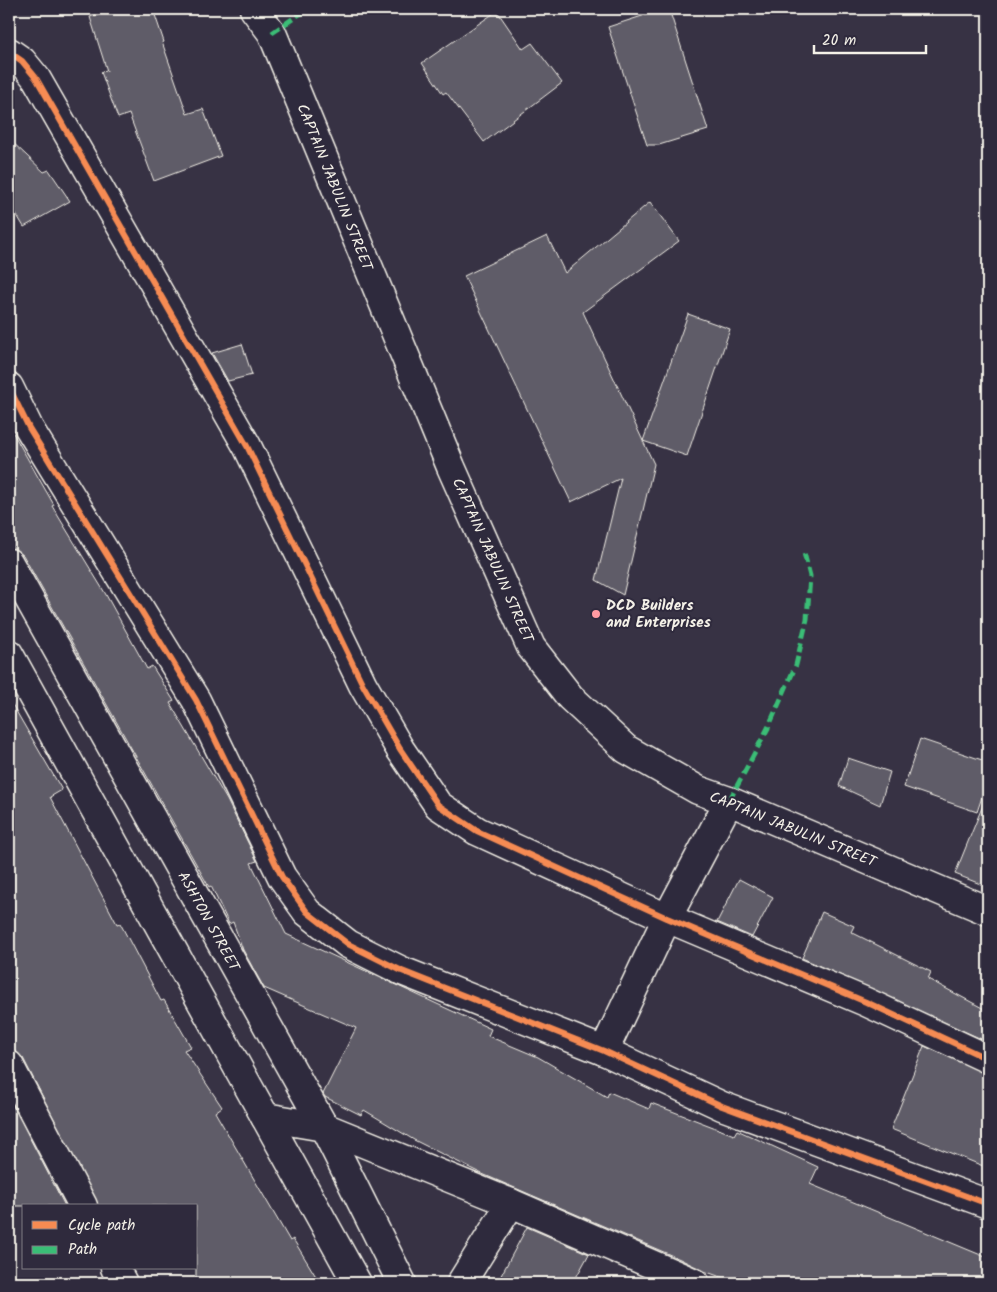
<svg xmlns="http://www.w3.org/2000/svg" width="997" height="1292" font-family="Kalam,sans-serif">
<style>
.building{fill:#5f5c67;stroke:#f4f1e8}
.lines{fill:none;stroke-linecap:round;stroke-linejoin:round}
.minor-casing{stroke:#f4f1e8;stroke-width:31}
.minor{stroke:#2f2a3d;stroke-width:28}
.quiet{stroke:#3abd76;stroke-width:5;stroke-dasharray:10 5;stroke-linecap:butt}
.cycleway-casing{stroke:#2f2a3d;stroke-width:9}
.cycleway{stroke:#f68b52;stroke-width:6}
.poi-dot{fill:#ff9aa2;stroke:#2f2a3d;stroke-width:2}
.labels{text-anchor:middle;stroke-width:4;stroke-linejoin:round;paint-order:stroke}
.street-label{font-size:15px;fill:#f4f1e8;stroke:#2f2a3d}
.poi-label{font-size:15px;font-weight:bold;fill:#f4f1e8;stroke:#2f2a3d;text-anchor:start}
</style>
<rect width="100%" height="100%" fill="#373244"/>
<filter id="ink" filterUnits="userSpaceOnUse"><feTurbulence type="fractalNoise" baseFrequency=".02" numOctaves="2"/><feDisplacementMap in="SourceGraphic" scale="10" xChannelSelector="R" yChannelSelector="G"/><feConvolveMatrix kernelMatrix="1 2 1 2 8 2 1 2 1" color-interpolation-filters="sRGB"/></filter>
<g filter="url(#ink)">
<!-- building -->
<g class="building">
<path d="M114,9H153L164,42H162L187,114L203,109L221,156L154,181L129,114L118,118L101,72L107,71L90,17Z"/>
<path d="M664,9H669L708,130L659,145H647L608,27Z"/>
<path d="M497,11L523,49L532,43L562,83L484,142L446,92L443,94L422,63Z"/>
<path d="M9,139L44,172L49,170L70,201L24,227L9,202Z"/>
<path d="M650,202L679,241L583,312L643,441L688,314L730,329L687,456L643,441L654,464L623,595L596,580L621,478L571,502L464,276L547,236L565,273Z"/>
<path d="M242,344L252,375L228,381L212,353Z"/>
<path d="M9,426L54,505L52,506L105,593L147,669L152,666L174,701L170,703L227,800L257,861L251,863L286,934L491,1029L488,1036L538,1057L607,1097L609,1092L649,1109L651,1103L734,1135L737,1130L818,1167L810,1184L988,1258V1283H738L704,1271L680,1259L480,1173L414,1140L364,1110L361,1115L325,1097L323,1094L356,1028L264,988L243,950L233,922L229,924L211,886L209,887L23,555L14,549L9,540Z"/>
<path d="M9,699L62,790L50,797L117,924L120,923L161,1001L164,1000L191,1047L184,1050L222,1107L215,1112L290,1241L293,1239L320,1283H196V1206H98L23,1058L17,1052L9,1050Z"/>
<path d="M920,739L988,762V779L977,812L904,787Z"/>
<path d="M848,758L890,772L880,805L839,786Z"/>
<path d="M987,795H988V887L955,874Z"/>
<path d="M739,879L773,897L752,937L717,922Z"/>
<path d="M822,912L854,926L851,932L931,972L928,979L988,1011V1042L802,958Z"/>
<path d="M924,1046L988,1074V1168L891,1129Z"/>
<path d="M9,1098L65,1206H9Z"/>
<path d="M527,1227L589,1254L573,1283H497Z"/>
</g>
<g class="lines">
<defs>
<g id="minor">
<path d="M254,9L272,33L451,467L531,647L570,697L626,749L698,790L729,801L988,911"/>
<path d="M9,52L22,61L36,78L247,446L363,685L400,749L438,805L477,831L667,918L866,1002L988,1059"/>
<path d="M9,387L29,428L196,700L282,877L307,912L348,944L402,971L604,1051L722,1106L988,1204"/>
<path d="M9,563L324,1127L402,1283"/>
<path d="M9,654L357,1283"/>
<path d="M604,1051L667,918L729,801"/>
<path d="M9,1065L83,1206"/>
<path d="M265,1117L324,1127L511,1203L695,1283"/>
<path d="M115,1268L123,1283"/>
<path d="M461,1283L511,1203"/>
</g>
</defs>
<!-- minor casing -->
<use href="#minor" class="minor-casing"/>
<!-- minor -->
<use href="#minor" class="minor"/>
<!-- quiet -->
<g class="quiet">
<path d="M272,33L307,9"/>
<path d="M729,801L768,728L796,665L807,619L810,576L803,549"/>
</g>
<defs>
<g id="cycleway">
<path d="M9,52L22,61L36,78L247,446L363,685L400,749L438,805L477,831L667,918L866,1002L988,1059"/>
<path d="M9,387L29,428L196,700L282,877L307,912L348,944L402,971L604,1051L722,1106L988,1204"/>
</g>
</defs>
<!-- cycleway casing -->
<use href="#cycleway" class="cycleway-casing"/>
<!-- cycleway -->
<use href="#cycleway" class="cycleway"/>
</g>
</g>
<!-- markers -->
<circle class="poi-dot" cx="596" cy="614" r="5"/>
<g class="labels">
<!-- street labels -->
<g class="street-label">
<text transform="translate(335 187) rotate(68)" y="5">CAPTAIN JABULIN STREET</text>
<text transform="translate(493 560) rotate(66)" y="5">CAPTAIN JABULIN STREET</text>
<text transform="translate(793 829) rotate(22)" y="5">CAPTAIN JABULIN STREET</text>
<text transform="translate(209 921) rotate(61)" y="5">ASHTON STREET</text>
</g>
<!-- poi labels -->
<g class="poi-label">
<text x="606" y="610">DCD Builders<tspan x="606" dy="17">and Enterprises</tspan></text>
</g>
</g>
<!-- margin -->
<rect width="997" height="1292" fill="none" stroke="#2f2a3d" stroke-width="30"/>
<rect x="15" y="15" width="967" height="1262" fill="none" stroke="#f4f1e8" stroke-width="2" filter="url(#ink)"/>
<!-- legend -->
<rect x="22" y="1204" width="175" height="65" fill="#2f2a3d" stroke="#7e7a81"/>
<rect x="32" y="1221" width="25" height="8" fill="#f68b52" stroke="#7e7a81"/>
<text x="68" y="1230" font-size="15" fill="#f4f1e8">Cycle path</text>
<rect x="32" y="1246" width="25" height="8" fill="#3abd76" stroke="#7e7a81"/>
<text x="68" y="1254" font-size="15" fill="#f4f1e8">Path</text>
<!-- scale -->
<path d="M814 45v8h112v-8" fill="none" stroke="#f4f1e8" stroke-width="2.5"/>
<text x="822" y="45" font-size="15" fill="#f4f1e8" stroke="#2f2a3d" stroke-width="4" paint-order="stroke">20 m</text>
</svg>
